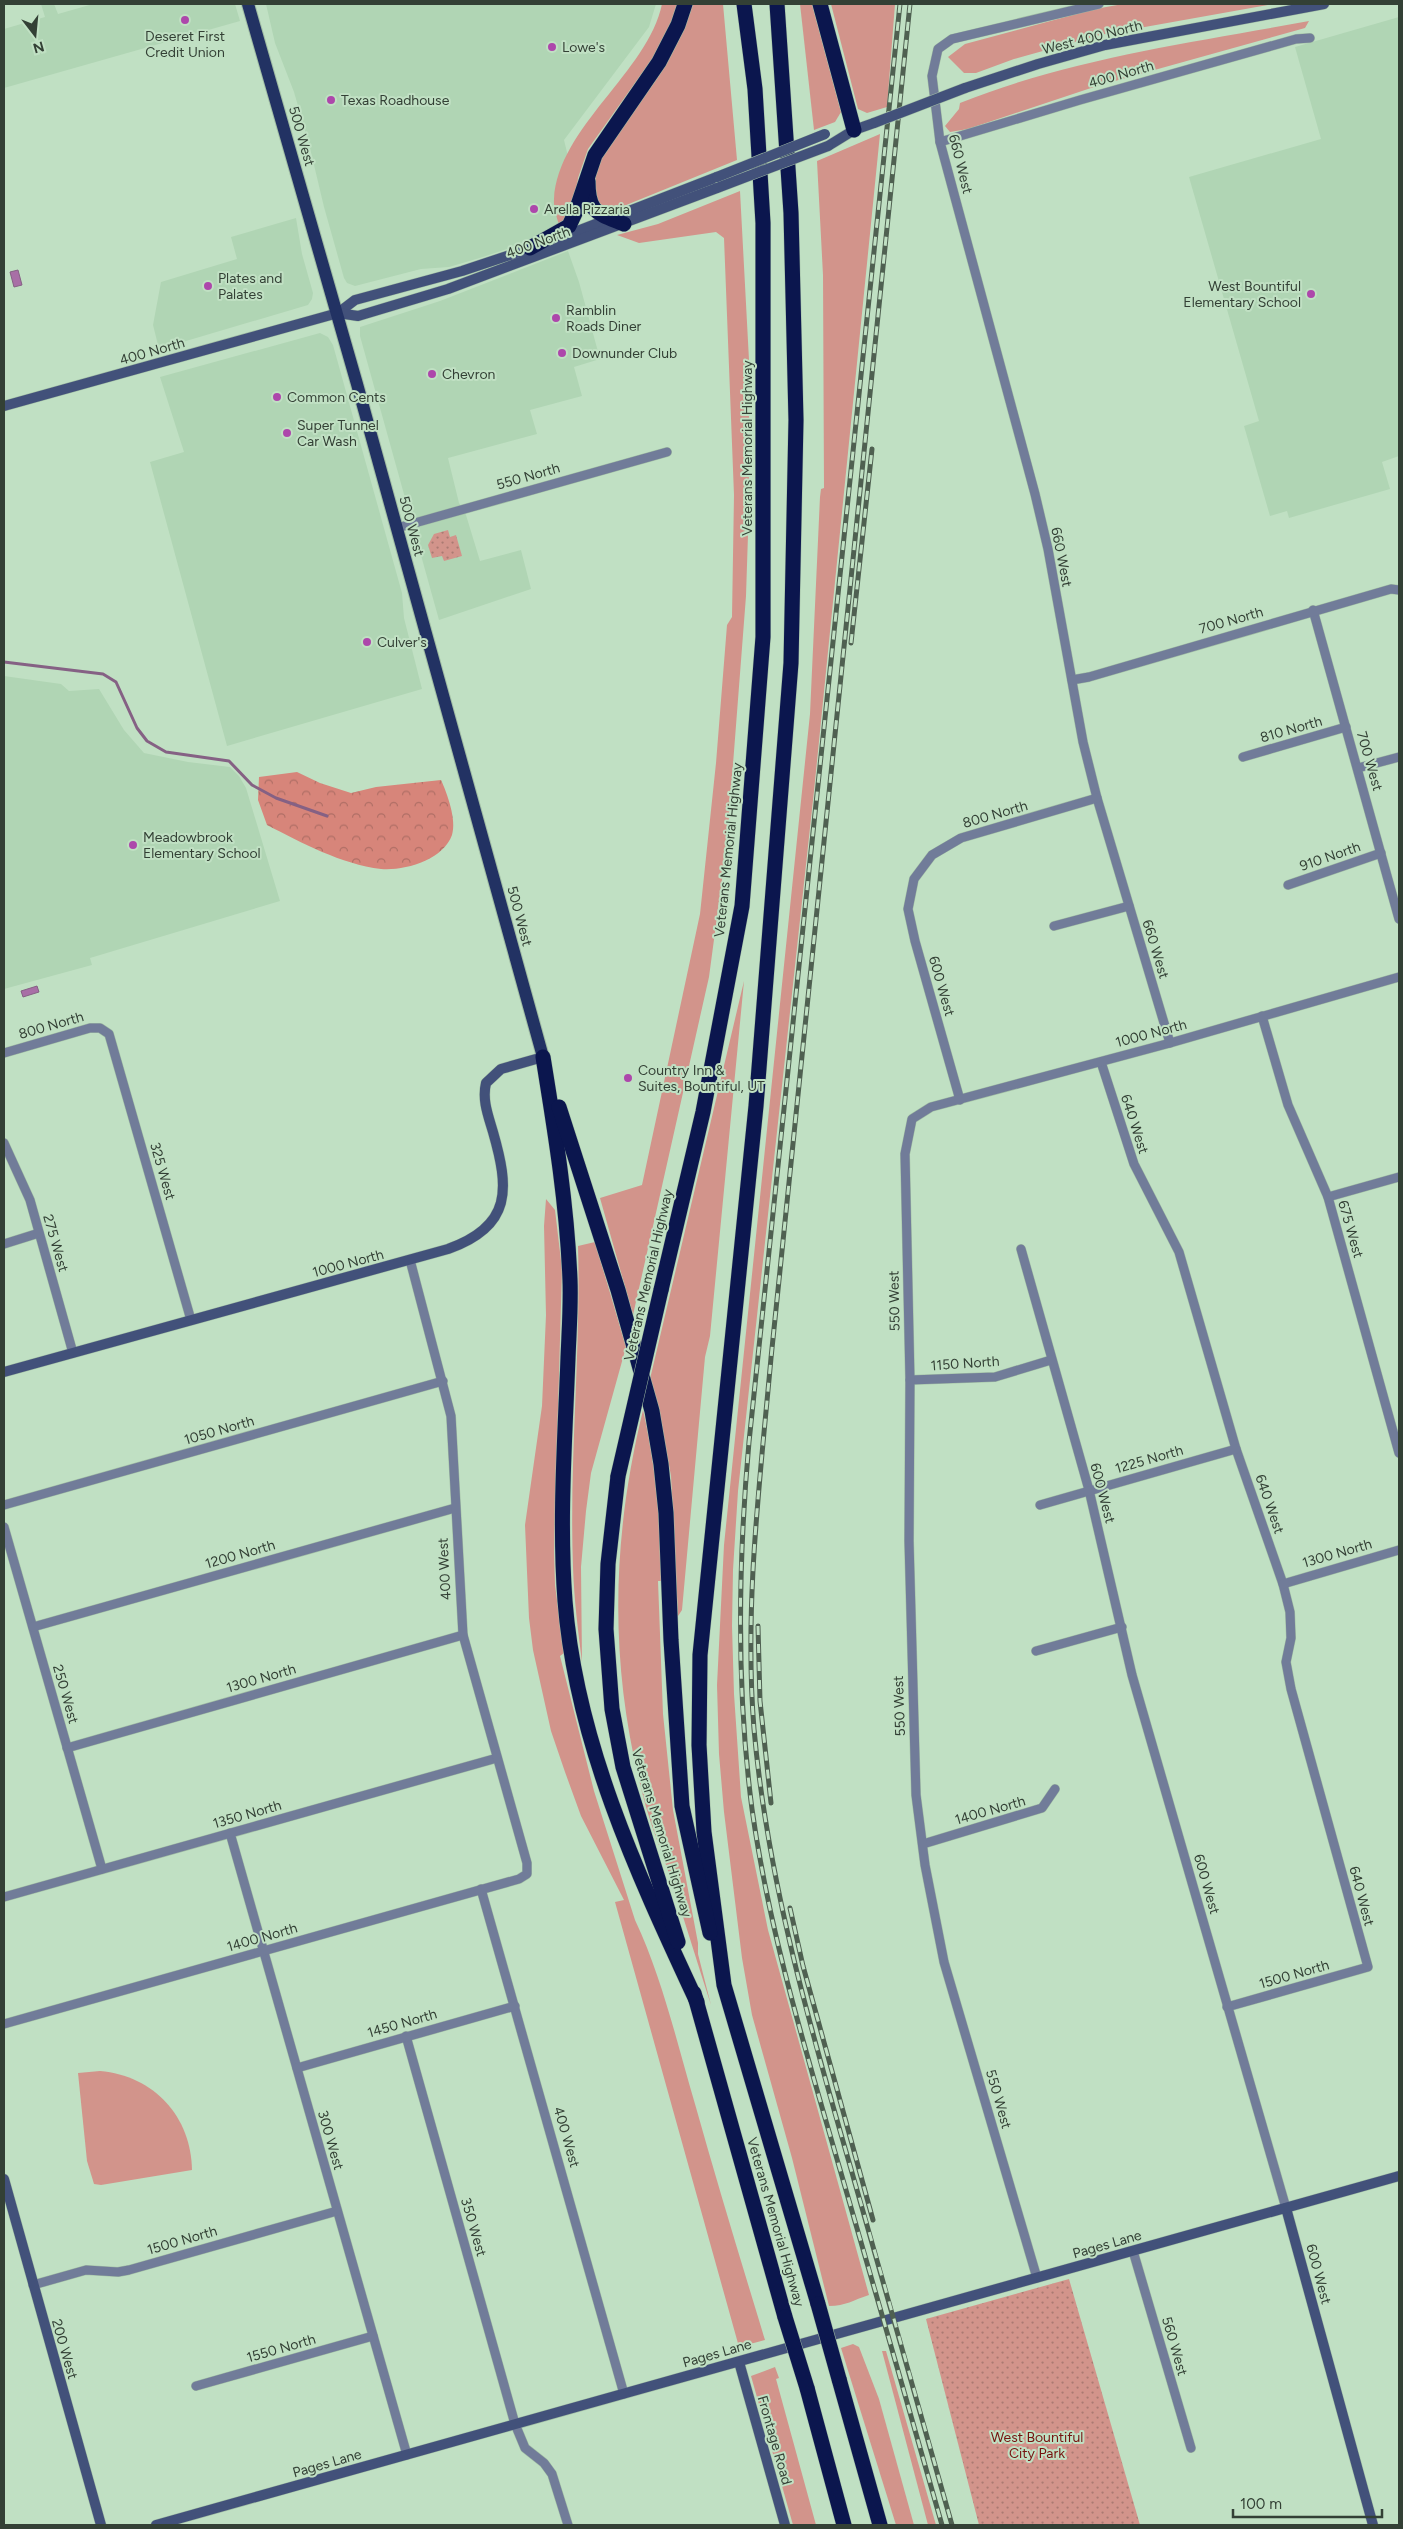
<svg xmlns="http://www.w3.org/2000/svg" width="1403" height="2529" font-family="Figtree,sans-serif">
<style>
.built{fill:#b0d5b4}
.grass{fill:#d2948b}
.forest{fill:url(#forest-crowns)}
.park{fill:url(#park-dots)}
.water{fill:#a86fa6;stroke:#856184}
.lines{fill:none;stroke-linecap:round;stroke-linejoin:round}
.stream{stroke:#856184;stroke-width:3}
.street-casing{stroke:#a1bda4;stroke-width:10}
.secondary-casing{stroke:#a1bda4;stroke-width:11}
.primary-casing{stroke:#a1bda4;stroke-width:14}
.highway-casing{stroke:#a1bda4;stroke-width:16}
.street{stroke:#717c99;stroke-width:9}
.secondary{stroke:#42517a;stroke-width:10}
.primary{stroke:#223263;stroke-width:12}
.highway{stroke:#0b164e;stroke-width:15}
.rail-casing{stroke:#4f6051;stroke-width:5}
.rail{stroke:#c0e0c3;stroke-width:3;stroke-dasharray:9;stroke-linecap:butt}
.secondary-bridge-casing{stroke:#a1bda4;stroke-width:11;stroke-linecap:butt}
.highway-bridge-casing{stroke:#a1bda4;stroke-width:16;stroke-linecap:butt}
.secondary-bridge{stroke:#42517a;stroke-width:10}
.highway-bridge{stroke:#0b164e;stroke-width:15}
.poi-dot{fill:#ad47ab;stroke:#c0e0c3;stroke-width:2}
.labels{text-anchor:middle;stroke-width:4;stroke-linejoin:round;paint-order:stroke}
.poi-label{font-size:14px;fill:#334035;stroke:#c0e0c3;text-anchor:start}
.street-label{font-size:14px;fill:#334035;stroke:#c0e0c3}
.park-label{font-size:14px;fill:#75120f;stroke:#c0e0c3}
</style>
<defs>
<pattern id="forest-crowns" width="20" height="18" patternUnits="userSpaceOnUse" patternTransform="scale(1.25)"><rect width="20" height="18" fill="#d7857a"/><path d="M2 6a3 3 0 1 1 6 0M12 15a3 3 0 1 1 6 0" fill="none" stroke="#af6e65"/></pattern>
<pattern id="park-dots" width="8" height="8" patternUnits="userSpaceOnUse" patternTransform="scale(1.25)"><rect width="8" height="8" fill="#d2948b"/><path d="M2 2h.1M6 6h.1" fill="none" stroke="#ab7a72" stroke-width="1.8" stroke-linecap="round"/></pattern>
</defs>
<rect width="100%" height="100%" fill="#c0e0c3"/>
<!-- built -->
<g class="built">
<path d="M41,4H54L58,14L93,4H235L240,21L4,88V29L45,17Z"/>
<path d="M266,4H656L649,27L564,140L577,193L572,216L540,238L483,257L449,267L421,269L355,286L347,283L344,278L324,207L309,144L294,92L275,43Z"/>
<path d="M1399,17V456L1382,462L1390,489L1289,518L1287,511L1270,516L1244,426L1259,421L1189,177L1321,139L1295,47Z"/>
<path d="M296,218L302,254L313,293L312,299L308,305L159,349L153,325L161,282L237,259L231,237Z"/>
<path d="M568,251L579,282L600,359L574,367L582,396L530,410L537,434L448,458L459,503L466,515L480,561L521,550L531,589L439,620L360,336V327L440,301Z"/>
<path d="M320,333L328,337L333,345L402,593L404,618L422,689L227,746L150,462L184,452L160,377Z"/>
<path d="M4,676L61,684L69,691L99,689L124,730L144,753L188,762L230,767L239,776L246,788L280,901L90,958L92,965L4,989Z"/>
</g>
<!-- grass -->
<g class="grass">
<path d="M662,4H680L662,45L588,149L578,178L575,205L560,229C558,220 553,208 554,199C558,127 648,72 662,4Z"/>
<path d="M693,4H723L737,160L609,212C564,191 627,120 643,98C653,85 662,71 670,57C680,40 687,22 693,4Z"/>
<path d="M800,4H812L841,112L835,122L814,130Z"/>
<path d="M831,4H895L887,107L867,113L858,109Z"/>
<path d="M1123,4H1274L1100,35L1014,59L976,73H964L948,57L965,44L1095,9Z"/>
<path d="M1309,21L1305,28L1097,86L968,129L950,132L945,126L959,109L960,103C1073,58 1190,43 1309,21Z"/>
<path d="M880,134L814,791L738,1491L733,1570L732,1626L734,1694L741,1797L768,1930L869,2295C853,2300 846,2306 829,2306L792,2158L752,2015L742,1958L724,1812L719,1754L717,1685L724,1545L810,714L820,497L821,489L824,488L823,275L817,161Z"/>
<path d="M740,191L749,360V504L746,596L727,842L709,977L633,1315L600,1198L642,1185L700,914L716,763L727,625L732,617L734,495L724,238L716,232L639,243L617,235L658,224Z"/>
<path d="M744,981L710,1336L705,1357L682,1610L678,1616L671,1476L659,1411L650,1379Z"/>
<path d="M546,1199L555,1210L562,1269L554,1551L555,1585L564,1653L560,1656L594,1791L635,1920C662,1977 677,2043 695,2104C717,2183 741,2261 765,2340L739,2347L615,1902L624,1900L581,1816L565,1772L551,1731L533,1650L529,1618L525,1525L542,1406L546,1315L544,1226Z"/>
<path d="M595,1242L626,1347L591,1473L586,1511L581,1567L582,1662C578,1630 574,1599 573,1567C569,1460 581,1353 578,1246Z"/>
<path d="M643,1410C656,1466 661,1524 662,1581H658L663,1714L673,1810L698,1943V1954L711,2005C697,1962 684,1919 670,1876C662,1853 653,1831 646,1807C609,1673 610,1546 643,1410Z"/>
<path d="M100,2071C154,2076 191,2116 192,2170L101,2185L94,2184L87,2161L78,2073Z"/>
<path d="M853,2344L859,2347L879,2399L914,2525H896L841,2348Z"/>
<path d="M882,2351H886L936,2525H928Z"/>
<path d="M775,2367L779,2378L776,2379L816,2525H793L751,2376Z"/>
</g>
<!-- forest -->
<path class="forest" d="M297,772L320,783L351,793L376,787L441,780C447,793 457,820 452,835C443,860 405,871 381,869C341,864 302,843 267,825L258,800L259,777Z"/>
<!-- park -->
<g class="park">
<path d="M448,530L450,537L456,535L462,556L444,561L442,556L432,558L428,545L434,534Z"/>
<path d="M1069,2279L1140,2525H979L926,2319Z"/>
</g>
<!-- water -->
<g class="water">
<path d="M18,270L22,285L14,287L10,272Z"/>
<path d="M37,986L39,992L23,997L21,991Z"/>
</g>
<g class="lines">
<!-- stream -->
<path class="stream" d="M4,662L103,674L116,682L137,728L147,741L166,752L229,761L252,785L276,798L327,816"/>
<defs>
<g id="street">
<path d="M1099,4L952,39L938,49L932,76L940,142L1035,494L1048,549L1083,742L1097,798L1170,1043"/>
<path d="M940,142L1080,100L1296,39L1310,38"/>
<path d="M397,528L667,452"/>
<path d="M1313,610L1399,919"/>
<path d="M1072,680L1089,677L1391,589L1399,590"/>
<path d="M1243,757L1346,727"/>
<path d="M1358,768L1399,757"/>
<path d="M1288,885L1381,853"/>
<path d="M1054,926L1129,906"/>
<path d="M1262,1016L1288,1105L1328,1197L1399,1453"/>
<path d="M4,1053L90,1028H100L109,1034L191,1320"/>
<path d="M1101,1062L1134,1164L1179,1252L1236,1449L1283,1584L1290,1612L1291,1638L1286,1662L1291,1689L1368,1967L1227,2007"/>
<path d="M960,1100L915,941L908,909L914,879L932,855L961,838L1097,798"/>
<path d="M4,1143L30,1200L73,1353"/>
<path d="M1328,1197L1399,1177"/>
<path d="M4,1244L39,1233"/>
<path d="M1021,1249L1089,1490L1132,1675L1286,2208"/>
<path d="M910,1380L995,1377L1051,1360"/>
<path d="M4,1505L443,1381"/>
<path d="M1040,1505L1236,1449"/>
<path d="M4,1527L102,1869"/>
<path d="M1283,1584L1399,1550"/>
<path d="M33,1627L455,1508"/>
<path d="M1036,1651L1122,1627"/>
<path d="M67,1748L463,1635"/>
<path d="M230,1833L407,2455"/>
<path d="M923,1844L1042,1808L1055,1789"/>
<path d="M481,1889L624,2394"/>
<path d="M4,1897L497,1758"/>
<path d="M4,2024L519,1879L527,1874V1863L463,1635L451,1416L410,1260"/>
<path d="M406,2036L515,2424L525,2448L544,2463L552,2474L568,2525"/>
<path d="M297,2068L515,2006"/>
<path d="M1133,2251L1191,2448"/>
<path d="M1037,2278L944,1962L925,1865L916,1795L909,1541L910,1380L905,1154L912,1119L931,1107L1170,1043L1399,977"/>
<path d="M33,2285L86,2270L118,2272L129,2270L337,2211"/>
<path d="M196,2386L373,2336"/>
</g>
<g id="secondary">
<path d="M965,88L1038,64L1105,45L1324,4"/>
<path d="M828,146L854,130L874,123"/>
<path d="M557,239L717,177"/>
<path d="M338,313L355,300L462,271L534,247"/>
<path d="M4,406L338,313L358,316L448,289L717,188"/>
<path d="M4,1372L448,1249C513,1226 509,1188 493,1132C488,1115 482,1100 486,1083L501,1069L543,1057"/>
<path d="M4,2179L101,2525"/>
<path d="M1286,2208L1373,2525"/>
<path d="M739,2362L785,2525"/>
<path d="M156,2525L1399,2176"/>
</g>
<path id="primary" d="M248,4L357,384L543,1057"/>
<g id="highway">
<path d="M777,4L791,213L796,420L791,663L756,1106L700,1655L699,1745L704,1832L724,1985L818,2304"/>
<path d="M820,4L854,130"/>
<path d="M588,181C588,213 597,213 624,224"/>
<path d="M530,248L569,226L576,211L595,155L659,62L678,25L685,4"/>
<path d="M543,1057C555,1131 567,1204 570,1280C571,1305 569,1332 568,1358C565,1438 559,1521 565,1601C576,1743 638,1875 697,2002"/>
<path d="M559,1107L618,1290L652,1411L661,1464L666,1513L671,1640L682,1806L710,1933"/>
<path d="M661,1290L703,1112L742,906L763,637V223L755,89L744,4"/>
<path d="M618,1476L608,1564L606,1629L612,1709L623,1767L678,1942"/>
<path d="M694,1993L785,2317"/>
<path d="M839,2379L880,2525"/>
<path d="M807,2388L844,2525"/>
</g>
</defs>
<!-- street casing -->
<use href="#street" class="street-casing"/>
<!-- secondary casing -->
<use href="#secondary" class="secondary-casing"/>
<!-- primary casing -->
<use href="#primary" class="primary-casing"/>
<!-- highway casing -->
<use href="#highway" class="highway-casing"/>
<!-- street -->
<use href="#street" class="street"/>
<!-- secondary -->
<use href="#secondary" class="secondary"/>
<!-- primary -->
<use href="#primary" class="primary"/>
<!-- highway -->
<use href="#highway" class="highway"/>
<defs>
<g id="rail">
<path d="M900,4L749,1442C738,1565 736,1687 752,1809C769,1931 805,2048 839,2166C874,2286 908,2405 942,2525"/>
<path d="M910,4L771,1358C760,1481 744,1605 754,1729C767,1876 808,2020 849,2162C884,2283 918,2404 952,2525"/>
<path d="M851,643L872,449"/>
<path d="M758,1626L760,1701L771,1803"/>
<path d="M790,1908L803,1966L873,2220"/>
</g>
</defs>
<!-- rail casing -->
<use href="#rail" class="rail-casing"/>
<!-- rail -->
<use href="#rail" class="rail"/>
<defs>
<g id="secondary-bridge">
<path d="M874,123L965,88"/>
<path d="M717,177L825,134"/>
<path d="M717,188L828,146"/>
</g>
<g id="highway-bridge">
<path d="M618,1476L661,1290"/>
<path d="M818,2304L839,2379"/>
<path d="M785,2317L807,2388"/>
</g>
</defs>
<!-- secondary-bridge casing -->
<use href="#secondary-bridge" class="secondary-bridge-casing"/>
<!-- highway-bridge casing -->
<use href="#highway-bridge" class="highway-bridge-casing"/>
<!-- secondary-bridge -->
<use href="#secondary-bridge" class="secondary-bridge"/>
<!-- highway-bridge -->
<use href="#highway-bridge" class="highway-bridge"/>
</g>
<!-- markers -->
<g class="poi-dot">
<circle cx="185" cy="20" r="5"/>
<circle cx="552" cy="47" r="5"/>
<circle cx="331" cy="100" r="5"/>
<circle cx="534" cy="209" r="5"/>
<circle cx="208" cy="286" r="5"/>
<circle cx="1311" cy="294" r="5"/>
<circle cx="556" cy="318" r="5"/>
<circle cx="562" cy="353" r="5"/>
<circle cx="432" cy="374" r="5"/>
<circle cx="277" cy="397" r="5"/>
<circle cx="287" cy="433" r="5"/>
<circle cx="367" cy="642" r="5"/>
<circle cx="133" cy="845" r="5"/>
<circle cx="628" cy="1078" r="5"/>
</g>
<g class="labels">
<!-- poi labels -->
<g class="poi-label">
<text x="185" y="41" text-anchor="middle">Deseret First<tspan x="185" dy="16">Credit Union</tspan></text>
<text x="562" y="52">Lowe's</text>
<text x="341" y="105">Texas Roadhouse</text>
<text x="544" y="214">Arella Pizzaria</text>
<text x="218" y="283">Plates and<tspan x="218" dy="16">Palates</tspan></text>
<text x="1301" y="291" text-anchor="end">West Bountiful<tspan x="1301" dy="16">Elementary School</tspan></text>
<text x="566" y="315">Ramblin<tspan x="566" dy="16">Roads Diner</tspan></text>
<text x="572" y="358">Downunder Club</text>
<text x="442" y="379">Chevron</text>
<text x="287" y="402">Common Cents</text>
<text x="297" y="430">Super Tunnel<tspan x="297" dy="16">Car Wash</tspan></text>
<text x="377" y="647">Culver's</text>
<text x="143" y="842">Meadowbrook<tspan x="143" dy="16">Elementary School</tspan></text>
<text x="638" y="1075">Country Inn &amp;<tspan x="638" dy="16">Suites, Bountiful, UT</tspan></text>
</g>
<!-- street labels -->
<g class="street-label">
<text transform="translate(1092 37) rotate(-14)" y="5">West 400 North</text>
<text transform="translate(1121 74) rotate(-16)" y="5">400 North</text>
<text transform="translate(302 136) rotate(74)" y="5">500 West</text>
<text transform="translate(961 164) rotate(76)" y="5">660 West</text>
<text transform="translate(538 242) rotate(-20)" y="5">400 North</text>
<text transform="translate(152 351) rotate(-16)" y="5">400 North</text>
<text transform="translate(747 448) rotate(-90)" y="5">Veterans Memorial Highway</text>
<text transform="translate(528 476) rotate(-16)" y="5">550 North</text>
<text transform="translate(412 526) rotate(75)" y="5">500 West</text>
<text transform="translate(1062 557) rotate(79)" y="5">660 West</text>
<text transform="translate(1231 620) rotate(-16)" y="5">700 North</text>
<text transform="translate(1291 729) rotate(-16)" y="5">810 North</text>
<text transform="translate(1370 761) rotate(74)" y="5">700 West</text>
<text transform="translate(995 814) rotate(-16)" y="5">800 North</text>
<text transform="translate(728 850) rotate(-84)" y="5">Veterans Memorial Highway</text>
<text transform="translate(1330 856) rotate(-19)" y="5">910 North</text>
<text transform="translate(520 916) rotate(75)" y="5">500 West</text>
<text transform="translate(1156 949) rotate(73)" y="5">660 West</text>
<text transform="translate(942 986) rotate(74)" y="5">600 West</text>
<text transform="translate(51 1025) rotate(-16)" y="5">800 North</text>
<text transform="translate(1151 1033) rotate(-15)" y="5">1000 North</text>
<text transform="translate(1135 1124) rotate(72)" y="5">640 West</text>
<text transform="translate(163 1171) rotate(74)" y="5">325 West</text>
<text transform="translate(1351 1229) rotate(74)" y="5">675 West</text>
<text transform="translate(56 1243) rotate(74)" y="5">275 West</text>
<text transform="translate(348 1263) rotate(-15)" y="5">1000 North</text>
<text transform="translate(648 1275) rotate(-77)" y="5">Veterans Memorial Highway</text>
<text transform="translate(894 1301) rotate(-91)" y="5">550 West</text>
<text transform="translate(965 1363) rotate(-4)" y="5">1150 North</text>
<text transform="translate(219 1430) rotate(-16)" y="5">1050 North</text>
<text transform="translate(1149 1459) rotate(-16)" y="5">1225 North</text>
<text transform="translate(1103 1493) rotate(75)" y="5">600 West</text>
<text transform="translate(1270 1504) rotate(71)" y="5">640 West</text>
<text transform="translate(1337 1553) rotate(-16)" y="5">1300 North</text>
<text transform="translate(240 1554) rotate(-16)" y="5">1200 North</text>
<text transform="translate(444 1569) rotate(-93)" y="5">400 West</text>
<text transform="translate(261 1678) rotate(-16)" y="5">1300 North</text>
<text transform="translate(66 1694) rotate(74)" y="5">250 West</text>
<text transform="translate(899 1706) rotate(-92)" y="5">550 West</text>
<text transform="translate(990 1810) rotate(-16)" y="5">1400 North</text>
<text transform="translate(247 1814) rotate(-16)" y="5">1350 North</text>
<text transform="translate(662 1833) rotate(73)" y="5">Veterans Memorial Highway</text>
<text transform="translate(1207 1884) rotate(74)" y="5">600 West</text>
<text transform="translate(1362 1896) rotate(75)" y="5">640 West</text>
<text transform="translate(262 1937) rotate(-16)" y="5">1400 North</text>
<text transform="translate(1294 1974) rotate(-16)" y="5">1500 North</text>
<text transform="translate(402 2023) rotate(-16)" y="5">1450 North</text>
<text transform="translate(999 2099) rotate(74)" y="5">550 West</text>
<text transform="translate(567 2137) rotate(74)" y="5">400 West</text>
<text transform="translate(331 2140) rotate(74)" y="5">300 West</text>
<text transform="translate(776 2222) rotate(74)" y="5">Veterans Memorial Highway</text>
<text transform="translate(474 2227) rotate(74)" y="5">350 West</text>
<text transform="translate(182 2240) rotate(-16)" y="5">1500 North</text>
<text transform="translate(1107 2244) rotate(-16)" y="5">Pages Lane</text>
<text transform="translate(1319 2274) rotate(75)" y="5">600 West</text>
<text transform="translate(1175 2346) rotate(74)" y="5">560 West</text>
<text transform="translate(281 2348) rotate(-16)" y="5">1550 North</text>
<text transform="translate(65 2349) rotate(74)" y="5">200 West</text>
<text transform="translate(717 2353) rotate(-16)" y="5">Pages Lane</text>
<text transform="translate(775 2440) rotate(74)" y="5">Frontage Road</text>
<text transform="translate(327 2463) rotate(-16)" y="5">Pages Lane</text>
</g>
<!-- park labels -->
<g class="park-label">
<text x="1037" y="2442">West Bountiful<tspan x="1037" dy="16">City Park</tspan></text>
</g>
</g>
<!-- border -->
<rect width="1403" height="2529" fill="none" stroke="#334035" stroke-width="10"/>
<!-- north arrow -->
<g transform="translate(35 35) rotate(164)" stroke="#c0e0c3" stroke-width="4" paint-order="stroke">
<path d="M0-4L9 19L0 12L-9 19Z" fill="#334035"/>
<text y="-8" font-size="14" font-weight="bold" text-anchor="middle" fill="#334035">N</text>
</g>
<!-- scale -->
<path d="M1233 2509v8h149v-8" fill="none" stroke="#334035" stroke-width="2.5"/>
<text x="1240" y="2509" font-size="15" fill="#334035" stroke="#c0e0c3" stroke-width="4" paint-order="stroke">100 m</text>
</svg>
